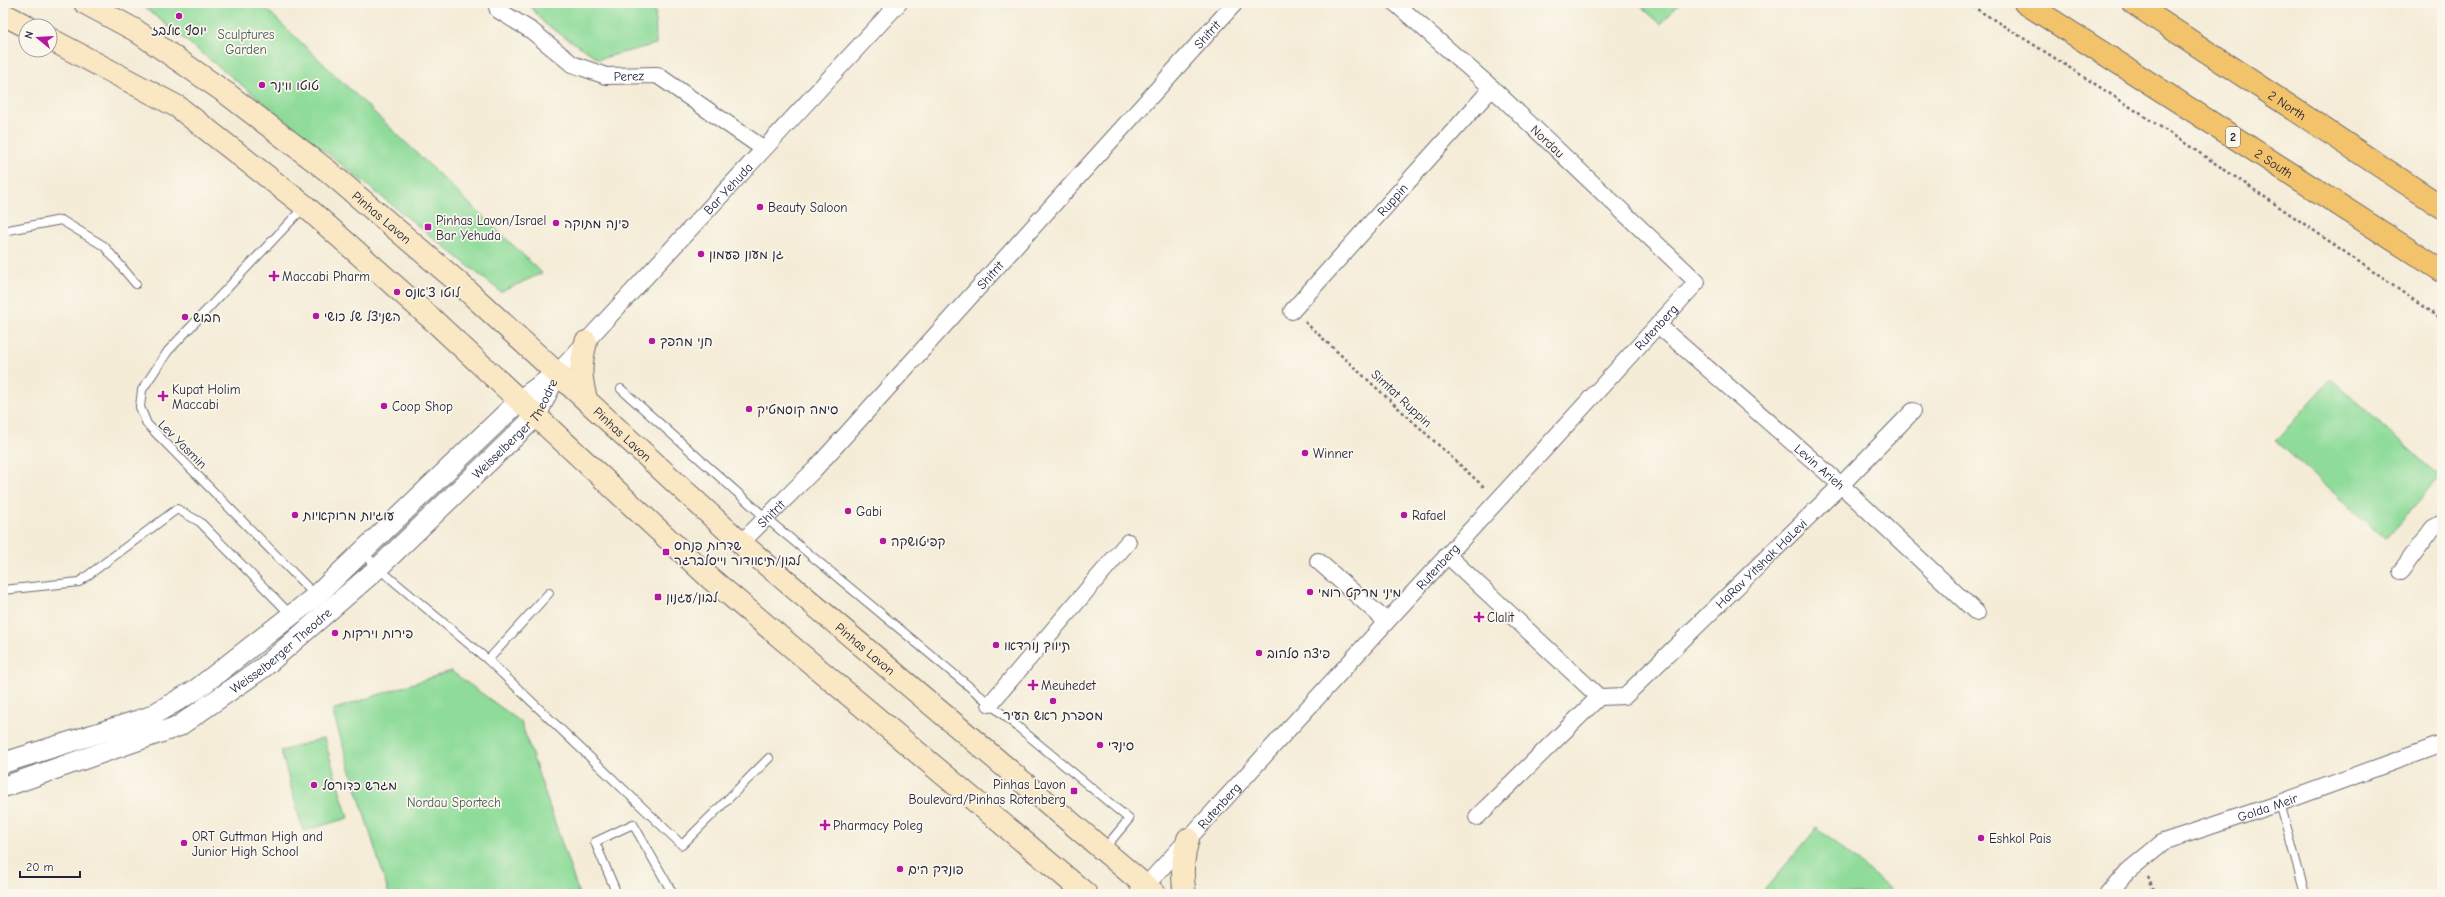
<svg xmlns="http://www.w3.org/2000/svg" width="2445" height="897" font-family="'Comic Neue','Playpen Sans Hebrew',sans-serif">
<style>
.green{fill:#8fdc9a;stroke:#587f6a}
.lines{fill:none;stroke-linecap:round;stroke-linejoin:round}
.service-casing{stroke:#6c6972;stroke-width:10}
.minor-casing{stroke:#6c6972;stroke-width:18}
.tertiary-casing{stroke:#6c6972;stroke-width:22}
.secondary-casing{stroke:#6c6972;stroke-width:24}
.motorway-casing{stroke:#6c6972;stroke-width:24}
.path{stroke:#6c6972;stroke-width:2.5;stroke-dasharray:3 3;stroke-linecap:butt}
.service{stroke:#fff;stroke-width:8}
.minor{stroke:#fff;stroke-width:16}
.tertiary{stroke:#fff;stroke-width:20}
.secondary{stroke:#fae7c3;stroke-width:22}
.motorway{stroke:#f2c36a;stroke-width:22}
.poi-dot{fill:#b5179e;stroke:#fbf7ec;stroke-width:1.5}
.labels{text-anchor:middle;stroke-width:3.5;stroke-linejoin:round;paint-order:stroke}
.shield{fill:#fbf7ec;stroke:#636270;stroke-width:1}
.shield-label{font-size:12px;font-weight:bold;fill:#22223b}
.poi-label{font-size:13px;fill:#22223b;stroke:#fbf7ec;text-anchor:start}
.park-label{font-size:13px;fill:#435a58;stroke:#fbf7ec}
.street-label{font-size:13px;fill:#22223b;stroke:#fbf7ec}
</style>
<rect width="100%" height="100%" fill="#fbf7ec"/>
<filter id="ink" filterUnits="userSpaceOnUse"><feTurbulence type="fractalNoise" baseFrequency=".025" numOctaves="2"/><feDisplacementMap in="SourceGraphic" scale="8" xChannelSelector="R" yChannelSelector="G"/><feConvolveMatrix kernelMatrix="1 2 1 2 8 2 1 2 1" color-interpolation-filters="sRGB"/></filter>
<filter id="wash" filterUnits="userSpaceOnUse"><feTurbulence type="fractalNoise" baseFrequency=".012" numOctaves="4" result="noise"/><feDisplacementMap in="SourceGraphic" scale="16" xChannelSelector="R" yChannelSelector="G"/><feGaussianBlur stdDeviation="0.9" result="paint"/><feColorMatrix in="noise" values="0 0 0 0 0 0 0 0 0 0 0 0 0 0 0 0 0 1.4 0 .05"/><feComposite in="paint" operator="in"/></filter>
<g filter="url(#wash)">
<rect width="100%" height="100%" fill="#f4ecd7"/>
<!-- green -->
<g class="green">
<path d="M139,3H260L542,273L501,292Z"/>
<path d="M528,3H655L656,44L599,59L545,24Z"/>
<path d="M1637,3H1680L1661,24Z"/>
<path d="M2331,379L2440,477L2385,539L2276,441Z"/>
<path d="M451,671L521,722L579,894H389L332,710Z"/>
<path d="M324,738L348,818L303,831L281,751Z"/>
<path d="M1817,828L1893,891L1890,894H1761Z"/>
</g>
</g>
<g filter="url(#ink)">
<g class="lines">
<defs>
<g id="service">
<path d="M304,207L168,351L142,390L140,407L147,424L316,596"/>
<path d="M3,231L61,220L104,246L136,284"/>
<path d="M621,389L767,519L1129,819L1104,849"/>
<path d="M363,552L378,568L488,660L682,845L769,758"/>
<path d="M3,590L79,582L177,509L200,522L291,615"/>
<path d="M488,660L549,593"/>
<path d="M2280,803L2305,894"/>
<path d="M617,894L595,842L633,824L673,894"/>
</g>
<g id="minor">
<path id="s1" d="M496,3L498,10L532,31L572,64L606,76L657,75L764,149"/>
<path id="s2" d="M1292,311L1492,88"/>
<path id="s3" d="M1658,325L1841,485L1977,613"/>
<path id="s4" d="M556,374L899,3"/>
<path id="s5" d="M741,543L814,470L1235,3"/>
<path id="s6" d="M1447,555L1599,697L1625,696L1841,485L1913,411"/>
<path d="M1318,561L1386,621"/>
<path d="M2401,571L2433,528L2442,523"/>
<path d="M990,704L1128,542"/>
<path d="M1477,817L1599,697"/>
<path id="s7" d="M1138,894L1697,282L1492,88L1395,3"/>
<path id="s8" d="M2108,894L2128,871L2163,842L2280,803L2442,744"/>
</g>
<g id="tertiary">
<path d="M3,763L149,717L197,689L316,596L520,400L555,375"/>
<path id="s9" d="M3,787L179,726L264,667L378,568L536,416L556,374"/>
</g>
<g id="secondary">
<path id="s10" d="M85,3L135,30L226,93L328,171L459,283L741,543L1155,894"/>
<path d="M3,14L26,26"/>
<path d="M50,39L178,107L305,206L433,320L711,579L1086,894"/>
<path d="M586,399C580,376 580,365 586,342"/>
<path d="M1185,894C1181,874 1183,858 1188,839"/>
</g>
<g id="motorway">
<path id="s11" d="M2025,3L2442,271"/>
<path id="s12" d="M2133,3L2442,207"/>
</g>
</defs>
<!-- service casing -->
<use href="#service" class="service-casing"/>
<!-- minor casing -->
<use href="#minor" class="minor-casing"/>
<!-- tertiary casing -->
<use href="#tertiary" class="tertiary-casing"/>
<!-- secondary casing -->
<use href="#secondary" class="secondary-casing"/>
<!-- motorway casing -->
<use href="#motorway" class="motorway-casing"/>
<!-- path -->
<g class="path">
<path d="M1967,3C2129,103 2286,210 2442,320"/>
<path d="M1305,322L1485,488"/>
<path d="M2148,877L2155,894"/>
</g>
<!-- service -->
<use href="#service" class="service"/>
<!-- minor -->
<use href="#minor" class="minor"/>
<!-- tertiary -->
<use href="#tertiary" class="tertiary"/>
<!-- secondary -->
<use href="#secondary" class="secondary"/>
<!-- motorway -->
<use href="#motorway" class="motorway"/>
</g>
</g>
<!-- markers -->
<g class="poi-dot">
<circle cx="179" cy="16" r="4"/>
<circle cx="262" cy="85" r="4"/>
<circle cx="760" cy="207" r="4"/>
<circle cx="556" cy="223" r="4"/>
<rect x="424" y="223" width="8" height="8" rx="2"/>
<circle cx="701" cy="254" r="4"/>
<path d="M272 270h4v4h4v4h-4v4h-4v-4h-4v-4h4z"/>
<circle cx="397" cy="292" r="4"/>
<circle cx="316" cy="316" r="4"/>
<circle cx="185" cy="317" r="4"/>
<circle cx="652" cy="341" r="4"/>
<path d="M161 390h4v4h4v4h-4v4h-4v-4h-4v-4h4z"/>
<circle cx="384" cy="406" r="4"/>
<circle cx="749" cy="409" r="4"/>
<circle cx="1305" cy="453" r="4"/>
<circle cx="848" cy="511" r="4"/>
<circle cx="295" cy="515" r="4"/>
<circle cx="1404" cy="515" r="4"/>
<circle cx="883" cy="541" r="4"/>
<rect x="662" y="548" width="8" height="8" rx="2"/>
<circle cx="1310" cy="592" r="4"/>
<rect x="654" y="593" width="8" height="8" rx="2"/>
<path d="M1477 611h4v4h4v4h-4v4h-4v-4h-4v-4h4z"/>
<circle cx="335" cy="633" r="4"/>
<circle cx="996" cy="645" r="4"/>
<circle cx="1259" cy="653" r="4"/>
<path d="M1031 679h4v4h4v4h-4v4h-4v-4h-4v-4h4z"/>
<circle cx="1053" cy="701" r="4"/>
<circle cx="1100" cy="745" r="4"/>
<circle cx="314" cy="785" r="4"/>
<rect x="1070" y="787" width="8" height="8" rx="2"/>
<path d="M823 819h4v4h4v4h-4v4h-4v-4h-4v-4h4z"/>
<circle cx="1981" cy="838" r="4"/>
<circle cx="184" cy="843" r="4"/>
<circle cx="900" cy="869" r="4"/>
</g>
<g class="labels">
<!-- shield labels -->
<rect class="shield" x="2226" y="127" width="14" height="20" rx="3"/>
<g class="shield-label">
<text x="2233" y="141">2</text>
</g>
<!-- poi labels -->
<g class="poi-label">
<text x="179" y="35" text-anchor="middle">יוסף אלבז</text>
<text x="270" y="90">טוטו ווינר</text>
<text x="768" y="212">Beauty Saloon</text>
<text x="436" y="225">Pinhas Lavon/Israel<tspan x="436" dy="15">Bar Yehuda</tspan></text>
<text x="564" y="228">פינה מתוקה</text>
<text x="709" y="259">גן מעון פעמון</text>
<text x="282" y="281">Maccabi Pharm</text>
<text x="405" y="297">לוטו צ'אנס</text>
<text x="324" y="321">השניצל של כושי</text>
<text x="193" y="322">חבוש</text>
<text x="660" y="346">חני מהפך</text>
<text x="172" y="394">Kupat Holim<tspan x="172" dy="15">Maccabi</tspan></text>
<text x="392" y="411">Coop Shop</text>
<text x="757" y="414">סימה קוסמטיק</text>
<text x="1313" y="458">Winner</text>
<text x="856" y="516">Gabi</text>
<text x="303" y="520">עוגיות מרוקאיות</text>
<text x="1412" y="520">Rafael</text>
<text x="891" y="546">קפיטושקה</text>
<text x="674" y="550">שדרות פנחס<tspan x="674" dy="15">לבון/תיאודור וייסלברגר</tspan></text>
<text x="1318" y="597">מיני מרקט רומי</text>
<text x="666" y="602">לבון/עגנון</text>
<text x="1487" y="622">Clalit</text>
<text x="343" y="638">פירות וירקות</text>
<text x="1004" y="650">תיווך נורדאו</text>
<text x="1267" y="658">פיצה סלהוב</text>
<text x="1041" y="690">Meuhedet</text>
<text x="1053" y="720" text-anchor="middle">מספרת ראש העיר</text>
<text x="1108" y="750">סינדי</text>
<text x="1066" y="789" text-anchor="end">Pinhas Lavon<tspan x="1066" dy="15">Boulevard/Pinhas Rotenberg</tspan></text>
<text x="322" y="790">מגרש כדורסל</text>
<text x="833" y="830">Pharmacy Poleg</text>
<text x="192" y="841">ORT Guttman High and<tspan x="192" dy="15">Junior High School</tspan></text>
<text x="1989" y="843">Eshkol Pais</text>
<text x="908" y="874">פונדק הים</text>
</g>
<!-- park labels -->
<g class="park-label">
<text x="246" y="39">Sculptures<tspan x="246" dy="15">Garden</tspan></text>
<text x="454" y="807">Nordau Sportech</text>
</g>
<!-- street labels -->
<g class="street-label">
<text dy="5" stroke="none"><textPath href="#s5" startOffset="690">Shitrit</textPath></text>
<text dy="5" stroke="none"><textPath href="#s1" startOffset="158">Perez</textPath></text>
<text dy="5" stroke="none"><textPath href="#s12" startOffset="185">2 North</textPath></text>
<text transform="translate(1548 141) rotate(43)" y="5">Nordau</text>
<text dy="5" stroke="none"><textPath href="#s11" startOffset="296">2 South</textPath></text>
<text dy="5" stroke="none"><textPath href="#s4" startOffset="253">Bar Yehuda</textPath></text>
<text dy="5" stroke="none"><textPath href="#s2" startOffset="150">Ruppin</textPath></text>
<text dy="5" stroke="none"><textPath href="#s10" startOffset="367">Pinhas Lavon</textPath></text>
<text dy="5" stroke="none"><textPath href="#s5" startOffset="366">Shitrit</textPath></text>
<text dy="5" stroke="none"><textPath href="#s7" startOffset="768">Rutenberg</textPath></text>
<text transform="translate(1402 398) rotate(43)" y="5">Simtat Ruppin</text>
<text dy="5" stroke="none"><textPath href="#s9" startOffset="637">Weisselberger Theodre</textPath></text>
<text dy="5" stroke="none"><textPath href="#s10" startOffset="691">Pinhas Lavon</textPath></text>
<text transform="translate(183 444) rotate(45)" y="5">Lev Yasmin</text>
<text dy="5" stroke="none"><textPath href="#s3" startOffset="215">Levin Arieh</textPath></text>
<text dy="5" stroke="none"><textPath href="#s5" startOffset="42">Shitrit</textPath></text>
<text dy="5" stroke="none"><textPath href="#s6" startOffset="424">HaRav Yitshak HaLevi</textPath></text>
<text dy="5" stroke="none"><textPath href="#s7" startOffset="444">Rutenberg</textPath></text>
<text dy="5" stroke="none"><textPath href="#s10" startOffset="1015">Pinhas Lavon</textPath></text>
<text dy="5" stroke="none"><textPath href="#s9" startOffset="313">Weisselberger Theodre</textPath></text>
<text dy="5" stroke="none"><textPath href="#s7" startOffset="120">Rutenberg</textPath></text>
<text dy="5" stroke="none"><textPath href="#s8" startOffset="186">Golda Meir</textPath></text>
</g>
</g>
<!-- margin -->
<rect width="2445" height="897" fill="none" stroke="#fbf7ec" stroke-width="16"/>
<!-- north arrow -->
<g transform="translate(38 38) rotate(288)"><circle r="19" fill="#fbf7ec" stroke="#a4a2a5"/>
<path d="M0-3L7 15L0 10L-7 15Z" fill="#b5179e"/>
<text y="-6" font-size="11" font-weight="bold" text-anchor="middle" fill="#22223b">N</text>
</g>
<!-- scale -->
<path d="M20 871v6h60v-6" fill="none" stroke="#22223b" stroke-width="2"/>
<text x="26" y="871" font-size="12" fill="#22223b" stroke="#fbf7ec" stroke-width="3" paint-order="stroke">20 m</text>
</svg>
